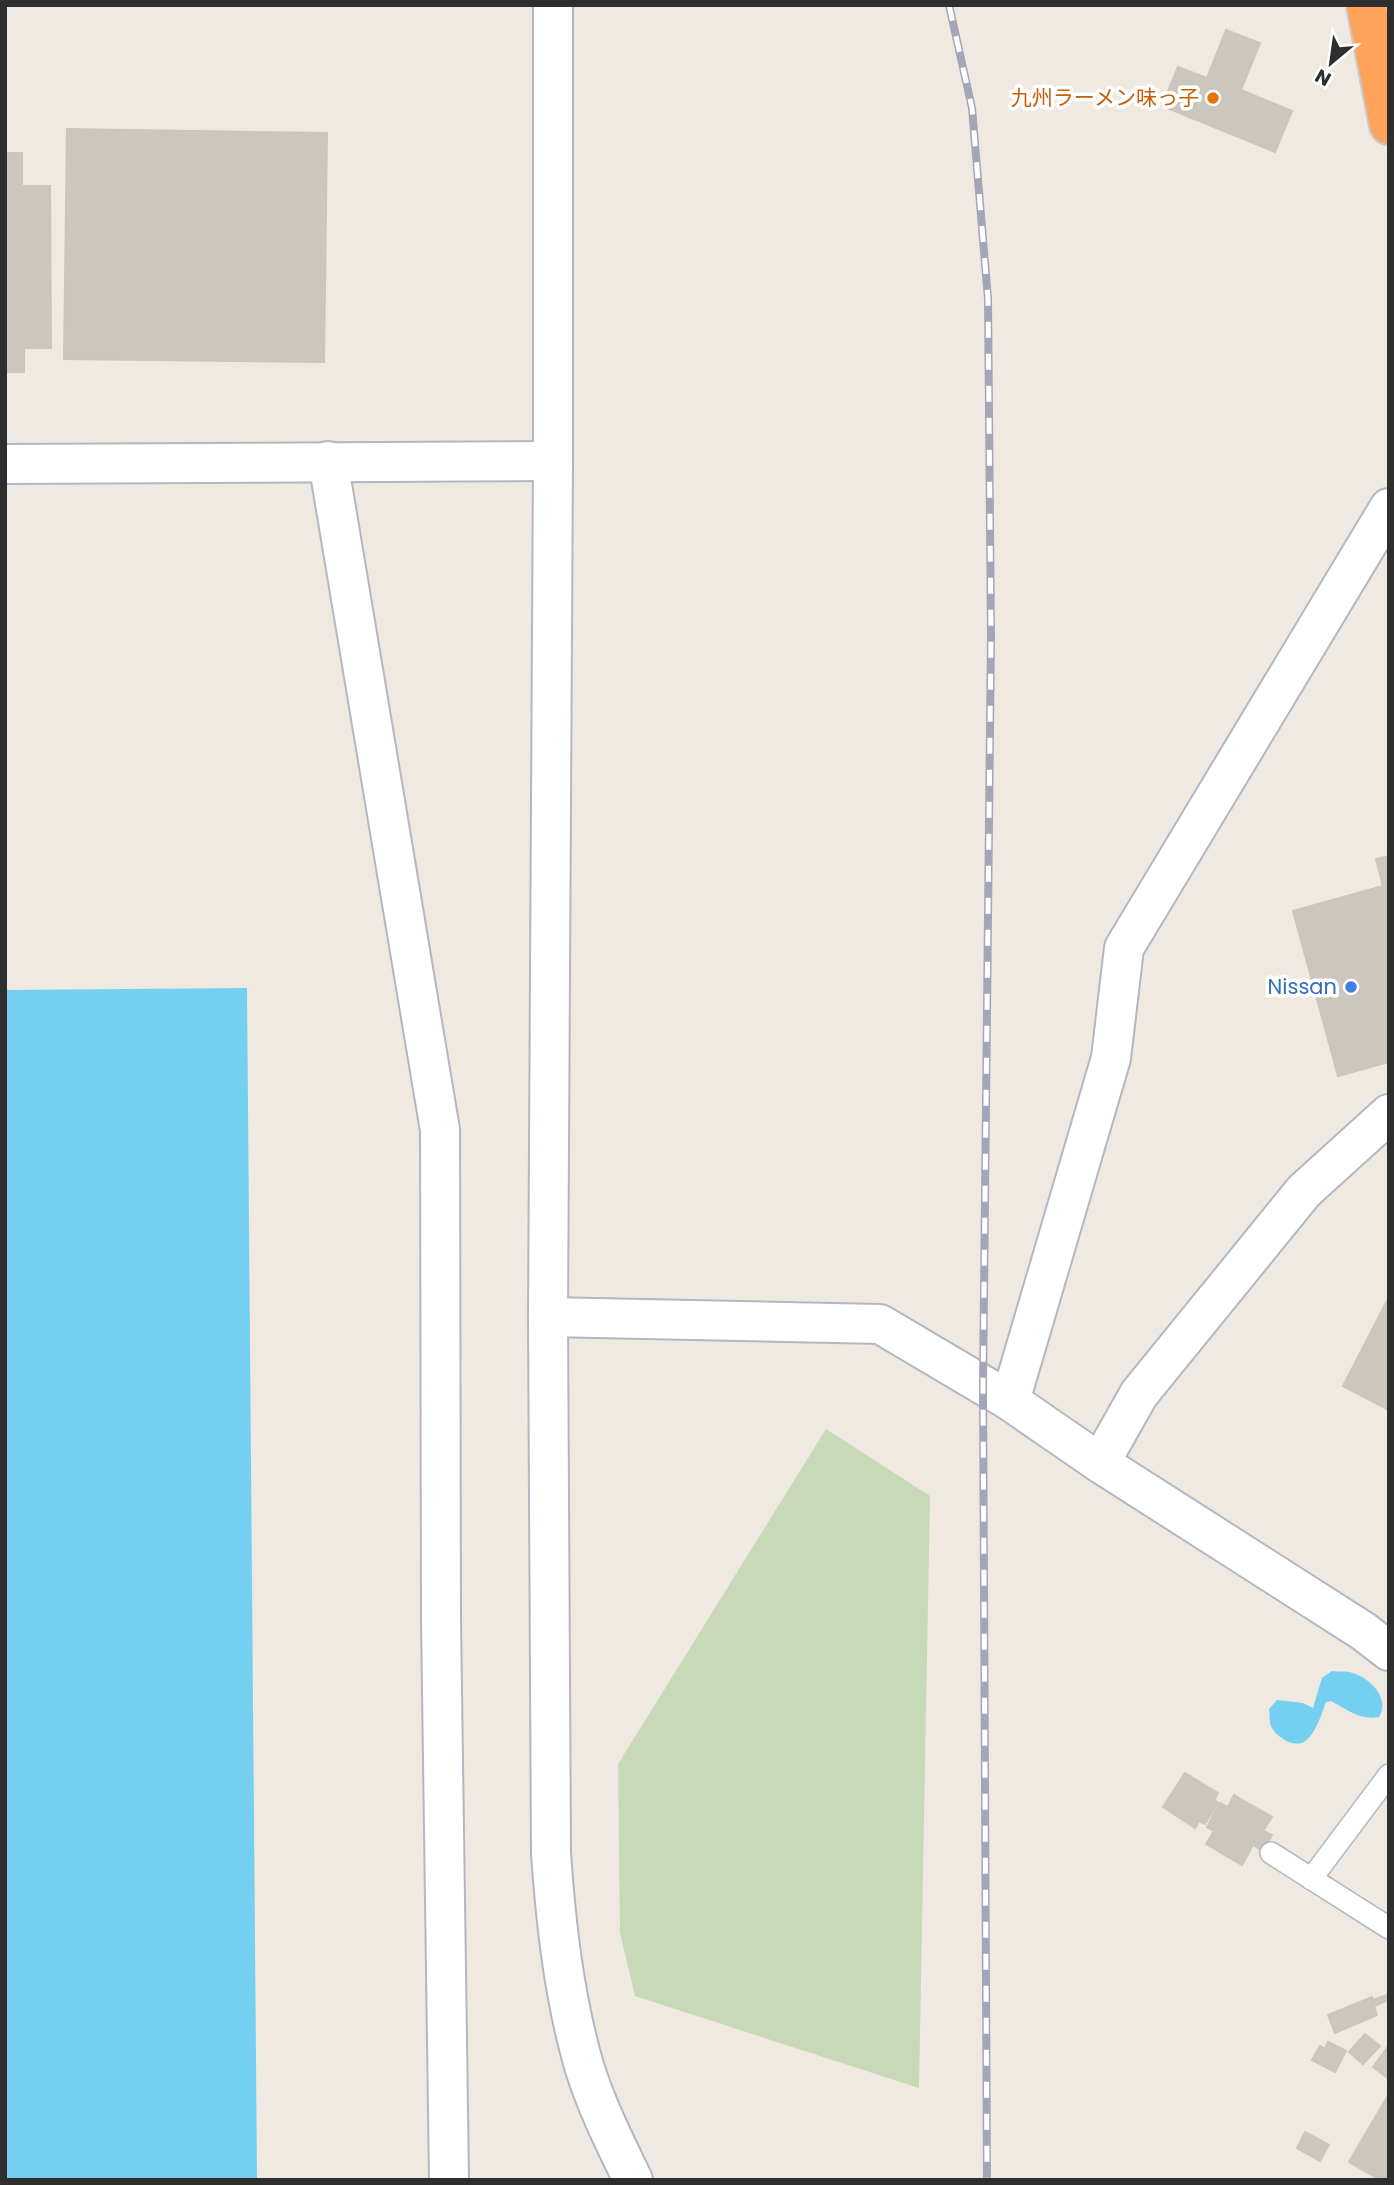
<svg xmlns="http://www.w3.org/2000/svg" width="1394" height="2185" font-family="Poppins,'Noto Sans JP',sans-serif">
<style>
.cemetery{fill:#c8d9b8}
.water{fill:#75cff0}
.building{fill:#cbc7bf;stroke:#cbc5ba;stroke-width:2}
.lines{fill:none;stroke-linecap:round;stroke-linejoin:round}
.lane-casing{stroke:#b4b7c1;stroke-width:24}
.street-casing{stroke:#b4b7c1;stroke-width:42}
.secondary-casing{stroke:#b4b7c1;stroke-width:42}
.highway-casing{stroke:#c9c9c9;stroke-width:42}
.lane{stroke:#fff;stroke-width:21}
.street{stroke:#fff;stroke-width:38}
.secondary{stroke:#fff;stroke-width:38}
.highway{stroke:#ffa35c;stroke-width:38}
.rail-casing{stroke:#a3a6b8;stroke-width:8}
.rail{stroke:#fff;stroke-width:5;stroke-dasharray:16;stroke-linecap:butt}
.food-dot{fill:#e8710a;stroke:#fff;stroke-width:2.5}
.shop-dot{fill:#3f7fe0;stroke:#fff;stroke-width:2.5}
.labels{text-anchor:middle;stroke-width:7;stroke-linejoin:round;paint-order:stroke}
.food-label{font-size:21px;fill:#c56008;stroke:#fff;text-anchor:end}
.shop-label{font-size:21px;fill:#366cbe;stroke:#fff;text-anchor:end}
</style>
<rect width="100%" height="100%" fill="#efe9e1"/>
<!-- cemetery -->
<path class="cemetery" d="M826,1429L930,1496L919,2088L635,1996L620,1933L618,1764Z"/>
<!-- water -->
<g class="water">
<path d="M247,988L257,2180H5V990Z"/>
<path d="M1332,1671C1338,1672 1344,1671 1349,1672C1369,1676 1391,1698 1379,1717C1361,1721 1346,1709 1331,1701L1326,1702C1321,1715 1316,1734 1304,1742C1293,1748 1275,1736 1271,1726C1269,1721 1270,1714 1269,1709L1277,1700L1303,1703L1313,1708L1322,1678Z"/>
</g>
<!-- building -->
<g class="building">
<path d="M1226,30L1260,43L1241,90L1292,111L1275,152L1162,106L1178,67L1207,78Z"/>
<path d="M67,129L327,133L324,362L64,359Z"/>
<path d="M5,153H22V186H50L51,348H24V372H5Z"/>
<path d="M1389,856V1062L1338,1076L1293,911L1383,886L1376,859Z"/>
<path d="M1389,1297V1410L1343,1386Z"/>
<path d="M1185,1773L1218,1793L1214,1800L1218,1803L1205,1824L1199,1821L1195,1828L1163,1807Z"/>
<path d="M1234,1795L1272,1817L1263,1831L1272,1835L1263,1851L1253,1845L1242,1865L1206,1844L1214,1831L1207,1827L1220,1803L1228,1807Z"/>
<path d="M1387,1995L1389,2000L1374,2006L1377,2015L1335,2033L1328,2015L1372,1997L1373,2000Z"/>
<path d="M1365,2034L1380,2046L1363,2064L1349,2052Z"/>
<path d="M1328,2042L1346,2051L1335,2072L1312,2060L1320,2046L1325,2049Z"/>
<path d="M1389,2045V2079L1373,2067Z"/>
<path d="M1389,2094V2180H1380L1349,2162Z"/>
<path d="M1305,2132L1329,2145L1320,2161L1297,2148Z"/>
</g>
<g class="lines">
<defs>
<g id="lane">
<path d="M1271,1853L1389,1928"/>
<path d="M1311,1879L1389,1775"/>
</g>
<g id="street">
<path d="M548,1317L880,1324L1010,1401L1100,1463L1363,1631L1389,1651"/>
<path d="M1010,1401L1111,1058L1124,948L1389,508"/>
<path d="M1100,1463L1139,1394L1304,1191L1389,1114"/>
</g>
<g id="secondary">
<path d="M553,5V461L548,1317L551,1853C556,1925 564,1996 584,2066C596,2105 615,2143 633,2180"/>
<path d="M328,461L440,1130L441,1620L449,2180"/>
<path d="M5,464L553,461"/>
</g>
<path id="highway" d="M1366,5L1389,125"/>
</defs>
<!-- lane casing -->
<use href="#lane" class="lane-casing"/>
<!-- street casing -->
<use href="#street" class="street-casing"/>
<!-- secondary casing -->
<use href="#secondary" class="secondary-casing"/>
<!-- highway casing -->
<use href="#highway" class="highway-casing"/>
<!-- lane -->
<use href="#lane" class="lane"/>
<!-- street -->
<use href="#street" class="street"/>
<!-- secondary -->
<use href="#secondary" class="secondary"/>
<!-- highway -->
<use href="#highway" class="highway"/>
<defs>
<path id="rail" d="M949,5L972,108L988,299L991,635L983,1387L987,2180"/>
</defs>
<!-- rail casing -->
<use href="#rail" class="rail-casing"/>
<!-- rail -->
<use href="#rail" class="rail"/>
</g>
<!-- markers -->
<circle class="food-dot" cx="1213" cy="98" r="7"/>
<circle class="shop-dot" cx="1351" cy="987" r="7"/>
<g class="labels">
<!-- food labels -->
<g class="food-label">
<text x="1199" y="105">九州ラーメン味っ子</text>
</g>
<!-- shop labels -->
<g class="shop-label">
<text x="1337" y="994">Nissan</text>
</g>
</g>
<!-- border -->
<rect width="1394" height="2185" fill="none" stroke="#2e2e2e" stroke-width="14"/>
<!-- north arrow -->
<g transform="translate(1331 63) rotate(209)" stroke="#ffffff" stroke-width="5" paint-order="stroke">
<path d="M0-5L12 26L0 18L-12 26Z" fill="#2e2e2e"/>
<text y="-10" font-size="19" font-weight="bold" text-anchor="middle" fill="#2e2e2e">N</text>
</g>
</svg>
